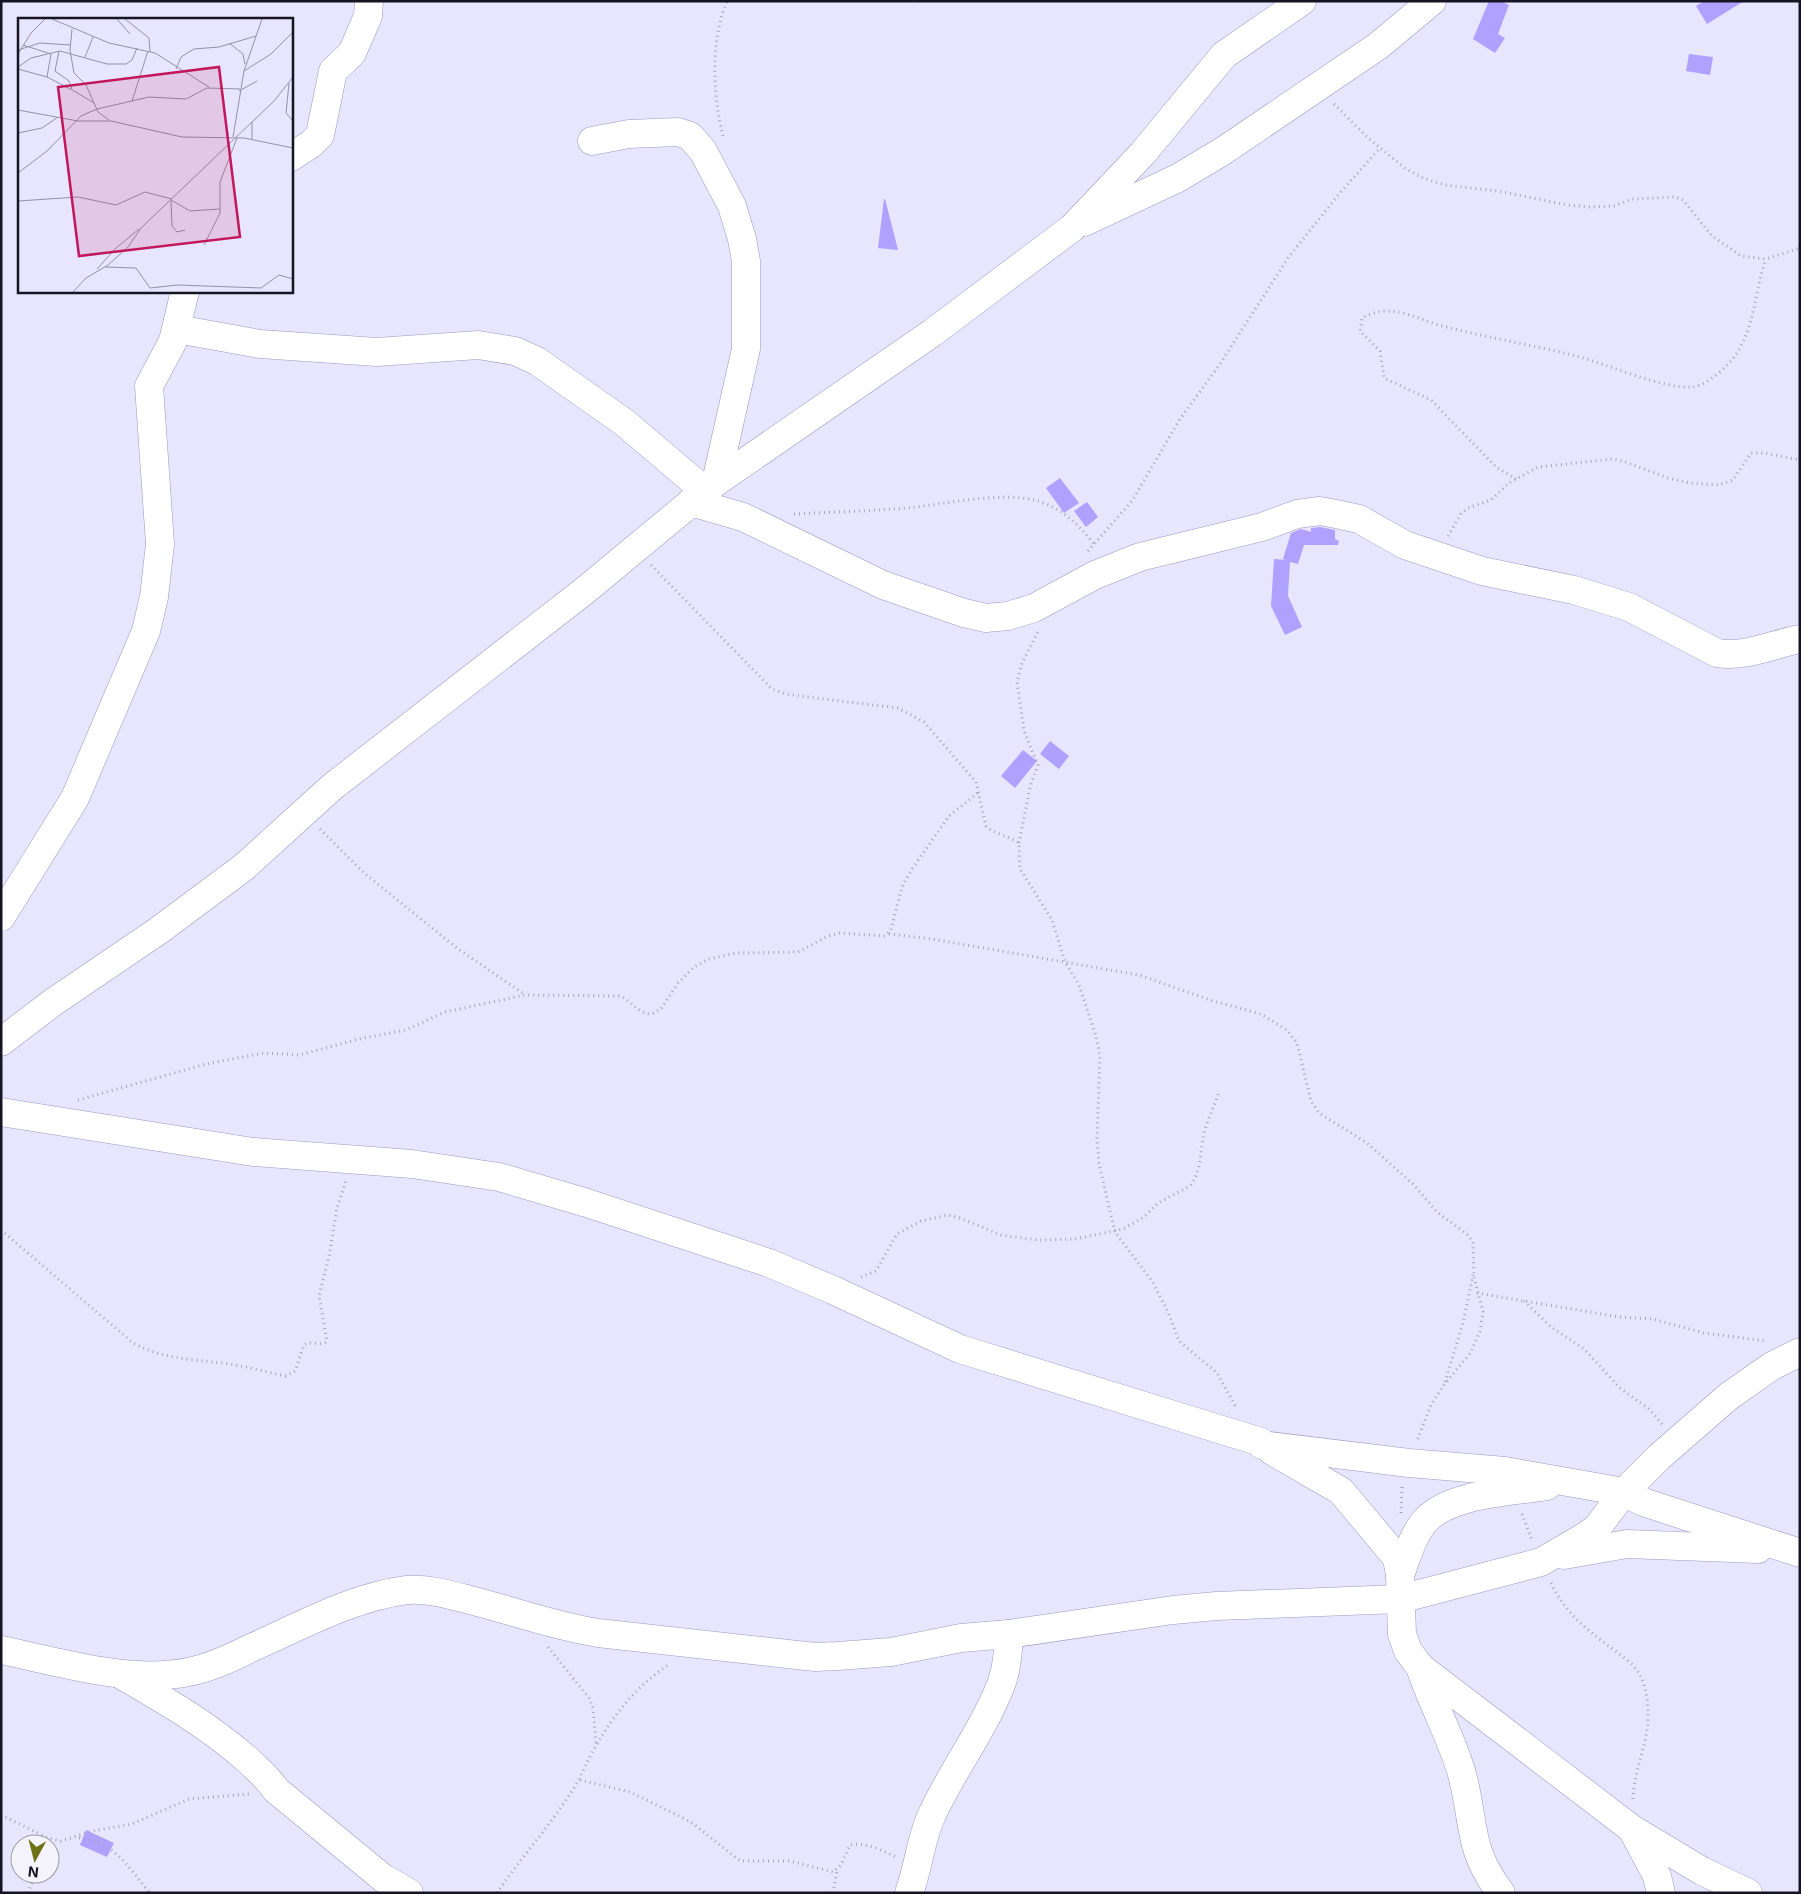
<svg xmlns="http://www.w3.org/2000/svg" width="1801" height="1894" font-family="Inter,sans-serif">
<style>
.building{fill:#b0a0ff}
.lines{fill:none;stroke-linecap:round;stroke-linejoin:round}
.minor-casing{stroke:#9d98c0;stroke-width:29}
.path{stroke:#a7a4ba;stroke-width:3;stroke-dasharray:1 4;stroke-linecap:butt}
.minor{stroke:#fff;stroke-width:28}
.inset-road{fill:none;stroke:#9491a7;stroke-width:1}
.view{fill:#c2185b;fill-opacity:0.15;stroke:#c2185b;stroke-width:2.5}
.inset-edge{fill:none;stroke:#161422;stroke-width:2.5}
</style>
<rect width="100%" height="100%" fill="#e8e5ff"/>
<!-- building -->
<g class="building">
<path d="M1489,1H1500L1509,5L1498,34L1505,38L1495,53L1473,39Z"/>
<path d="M1704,1H1744L1707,24L1696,6Z"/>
<path d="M1689,54L1713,57L1710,75L1686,71Z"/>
<path d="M884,199H885L898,250L878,248Z"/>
<path d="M1060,478L1079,503L1064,513L1046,488Z"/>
<path d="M1087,502L1098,517L1086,527L1074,511Z"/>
<path d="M1320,527L1335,530V539L1339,541L1338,545H1304L1298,564L1290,562L1288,596L1302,627L1285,635L1271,606L1274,559L1286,560L1283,559L1291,533L1301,529L1311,532V528Z"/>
<path d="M1050,741L1069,756L1059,769L1040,754Z"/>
<path d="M1023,750L1037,761L1015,788L1001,776Z"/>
<path d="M86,1830L114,1843L107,1857L80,1845Z"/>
</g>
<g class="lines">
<defs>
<g id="minor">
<path d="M592,141L629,134L678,132L690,136L703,151L732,206L742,239L746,261V349L716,482"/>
<path d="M291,157L311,144L320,135L333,71L352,53L368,16L369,1"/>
<path d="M1084,222L1178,178L1223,151L1378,46L1432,1"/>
<path d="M177,329L260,344L377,352L478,345L515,351L537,361L625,423L705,491"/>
<path d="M691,502L743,517L883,585L964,613L986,618L1008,616L1034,608L1095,575L1140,557L1262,527L1297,514L1320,511L1336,514L1359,519L1405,545L1482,571L1574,590L1629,607L1717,653C1745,658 1773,644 1800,639"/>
<path d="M1,917L75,798L146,631L154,597L160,544L149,386L173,341L185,291"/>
<path d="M1,1042L52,1003L158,931L244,867L332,787L583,592L716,482L932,333L1072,228L1143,153L1224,55L1302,1"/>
<path d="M1,1112L253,1152L412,1164L499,1177L587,1203L769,1263L833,1290L960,1349L1261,1442L1262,1445L1409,1463L1505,1471L1624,1492L1643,1502L1800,1553"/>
<path d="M1272,1451L1341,1491L1397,1558L1400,1575L1402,1634L1408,1651L1420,1667L1632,1829L1702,1871L1748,1893"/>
<path d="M1564,1555L1627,1544L1758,1549"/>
<path d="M1400,1575C1407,1557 1413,1533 1427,1519C1453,1493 1512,1492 1547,1486"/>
<path d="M1,1650C59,1662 130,1684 188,1672C210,1668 231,1658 251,1648C301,1626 352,1597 407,1590C427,1588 451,1595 470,1600C513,1611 554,1626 598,1633L815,1657L838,1656L891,1652L961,1638L1009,1634L1173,1610L1216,1606L1400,1599L1541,1562L1584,1537L1597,1528L1624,1492L1659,1457L1729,1396L1772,1366L1800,1352"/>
<path d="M1420,1667C1432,1704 1454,1742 1463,1778C1475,1826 1468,1850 1501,1893"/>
<path d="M123,1676C168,1702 211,1727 250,1762C259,1771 269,1779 276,1790L383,1878L409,1893"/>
<path d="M1633,1831L1657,1876L1661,1893"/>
<path d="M909,1893C918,1869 920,1843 930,1819C950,1773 982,1733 1000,1687C1007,1670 1008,1652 1009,1634"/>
</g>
</defs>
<!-- minor casing -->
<use href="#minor" class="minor-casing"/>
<!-- path -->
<g class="path">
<path d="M919,1L923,2"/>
<path d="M1334,104L1368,138L1405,168L1423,178L1445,185L1498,191L1568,205L1589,207L1614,206L1632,199L1675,197L1683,200L1712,236L1741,256L1766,259L1800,248"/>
<path d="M723,136C713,96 710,41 727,1"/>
<path d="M1516,479L1496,467L1431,400L1384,378L1380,351L1360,331L1362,318C1392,301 1417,320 1446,327C1489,338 1533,345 1576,356C1608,364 1661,389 1692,387C1707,386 1729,365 1737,353C1755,325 1755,290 1766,259"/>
<path d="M794,514C832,512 870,511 908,508C944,504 1003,491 1038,501C1063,509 1078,524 1094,544"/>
<path d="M1448,536L1461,514L1468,508L1491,500L1509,483L1538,467L1612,459L1623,461L1668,478L1690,483L1719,485L1733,480L1751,453H1764L1800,460"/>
<path d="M1088,551L1132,501L1180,419L1220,364L1288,258L1339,194L1380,148"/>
<path d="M651,565L772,689L786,694L807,697L898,708L924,722L976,782L986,826C994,834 1009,836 1019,843L1020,869L1052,920L1065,962L1079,985L1096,1036L1100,1055L1097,1139L1099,1164L1115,1232L1152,1281L1168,1312L1179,1341L1217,1373L1237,1409"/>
<path d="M320,829L364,873L457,948L524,994"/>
<path d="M1019,843L1030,787L1038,765L1024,731L1017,682L1022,663L1038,632"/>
<path d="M889,934L932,939L1139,975L1213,1001L1261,1014L1287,1030L1297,1043L1311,1101L1319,1113L1367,1143L1413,1184L1437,1212L1468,1235L1473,1243L1474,1277L1483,1312L1480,1331L1471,1352L1444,1385L1431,1405L1417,1441"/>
<path d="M78,1100L206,1064L264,1053L299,1055L359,1039L406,1030L445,1012L525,995L620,996C632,1001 638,1014 652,1014L661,1009L678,983L694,967L709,959L736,953L798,952L828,936L840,933L885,936L891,930L902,887L912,869L949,816L979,792"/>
<path d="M1,1230L133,1343C164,1360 195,1359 229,1364C248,1367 267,1372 286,1376L295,1371L304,1345C311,1340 321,1347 327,1341L319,1296L329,1257L337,1208L346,1181"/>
<path d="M861,1277L876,1271L897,1234L921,1221L948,1215L960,1218L1001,1235L1038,1240L1075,1239L1123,1229L1144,1217L1158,1203L1190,1186C1202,1171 1200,1151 1204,1133C1208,1119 1214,1106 1219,1092"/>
<path d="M1477,1293L1619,1317L1653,1319L1704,1333L1767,1341"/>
<path d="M1524,1301L1551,1327L1584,1349L1620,1388L1649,1409L1662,1424"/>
<path d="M1445,1382L1463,1323L1473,1275"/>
<path d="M1401,1513L1402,1485"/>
<path d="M1522,1514L1532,1540"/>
<path d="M1551,1583C1563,1609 1583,1627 1606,1644C1617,1653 1633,1662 1640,1675C1646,1686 1648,1702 1648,1715C1648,1745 1633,1772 1633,1801"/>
<path d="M548,1647L589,1698L593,1708L596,1743"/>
<path d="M580,1780L630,1792L691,1822L740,1861H790L833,1872L841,1865L850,1845C866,1842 882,1850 896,1857"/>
<path d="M1,1815L48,1838L61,1841L93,1831L132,1824L189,1799L249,1794"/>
<path d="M79,1838C114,1840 129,1869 150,1893"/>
<path d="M28,1893L35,1874"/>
<path d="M497,1893C520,1859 548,1828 570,1794C581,1778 587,1760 597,1744C615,1713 638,1685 668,1665"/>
<path d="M833,1893L837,1871"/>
</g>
<!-- minor -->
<use href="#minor" class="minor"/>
</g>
<!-- overview -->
<g transform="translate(18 18)">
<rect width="275" height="275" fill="#e8e5ff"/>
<path class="inset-road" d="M34,1L91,25L137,35L191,69M99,1L112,16M107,1L131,20L132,34M54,11L52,32L56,55L68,67L76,85M211,25L225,36L227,46M5,27L33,36L29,59M0,32L22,25L52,27M41,33L37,53L51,63L54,71M0,36L13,15L27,1M67,39L75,19M0,49L13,40L42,33L89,46H108L114,42L119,30M0,51L29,59L56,73L76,85L80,94L91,102M158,51L163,39L176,31L201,29L238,18M226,53L244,1M271,65L268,95L275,103M221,73L239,63M114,83L130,33M0,92L60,103H93L164,119L226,120L275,130M234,104V121M0,115L24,110L40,99M215,119L226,53L253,36L275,14M0,155L29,133L63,98L79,91L131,79L168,81L189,70L222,71M153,182L172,193L202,191M0,183L60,179L98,187L127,174L154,181M153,183L154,208L159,214L167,212M186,227L202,195V164L219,120M87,249L118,250L132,270L159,267L243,270L261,257L275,261M79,251L98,230L121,211M55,274L68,260L90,247L110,229L123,210L256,83L275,59"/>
<path class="view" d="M201,49L222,219L61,238L40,69Z"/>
<rect width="275" height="275" class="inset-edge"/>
</g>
<!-- border -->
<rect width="1801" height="1894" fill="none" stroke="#161422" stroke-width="5"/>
<!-- north arrow -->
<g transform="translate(35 1859) rotate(187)"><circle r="24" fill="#f5f4fd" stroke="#9c9aa5"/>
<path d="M0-4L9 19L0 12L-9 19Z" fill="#6e7014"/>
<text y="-8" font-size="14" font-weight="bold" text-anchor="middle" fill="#161422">N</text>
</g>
</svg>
